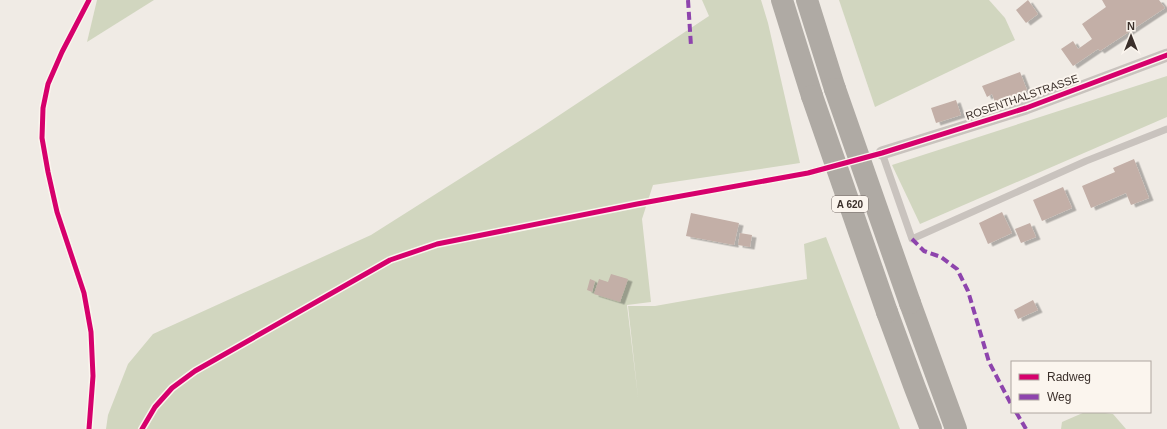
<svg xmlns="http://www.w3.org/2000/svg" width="1167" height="429" font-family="Helvetica,sans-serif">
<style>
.green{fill:#d1d6bf}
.building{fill:#c3afa7;filter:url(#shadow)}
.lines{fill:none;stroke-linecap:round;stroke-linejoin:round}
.service{stroke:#c9c3be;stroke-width:7}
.minor{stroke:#c9c3be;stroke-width:13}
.motorway{stroke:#afaaa4;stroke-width:22}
.motorway-bridge{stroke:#afaaa4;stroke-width:22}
.quiet{stroke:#8e44ad;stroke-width:4;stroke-dasharray:8 4;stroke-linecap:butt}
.cycleway-casing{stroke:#fbf5ee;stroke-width:8}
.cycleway{stroke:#d6006c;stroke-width:5}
.labels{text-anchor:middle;stroke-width:4;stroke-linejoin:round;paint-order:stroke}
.shield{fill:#fbf5ee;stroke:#756b66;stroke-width:1}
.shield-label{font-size:10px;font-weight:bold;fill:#3b302b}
.street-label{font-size:11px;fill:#3b302b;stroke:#fbf5ee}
</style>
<defs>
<filter id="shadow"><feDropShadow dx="4.5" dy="2.5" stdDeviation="0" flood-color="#0004"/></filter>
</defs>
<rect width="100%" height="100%" fill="#f0ebe5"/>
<!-- green -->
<g class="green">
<path d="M97,0H154L87,42Z"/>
<path d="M702,0H761L768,23L800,163L653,185L642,219L651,302L627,305L638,397L628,306H655L807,279L804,244L826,237L900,429H106L108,415L128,364L153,334L371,235L540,128L709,16Z"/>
<path d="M839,0H989L1005,18L1015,40L875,107Z"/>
<path d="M1167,76V117L920,224L892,165Z"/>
<path d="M1085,412H1097L1113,414L1126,429H1061L1062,422Z"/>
</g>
<!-- building -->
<g class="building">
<path d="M1028,0L1038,14L1026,23L1016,10Z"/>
<path d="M1102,0H1159L1165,8L1100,51L1098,49L1073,66L1061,49L1073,41L1078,49L1092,39L1082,24L1106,7Z"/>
<path d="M1020,72L1027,90L995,102L992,94L987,97L982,86Z"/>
<path d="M956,100L961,115L936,123L931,108Z"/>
<path d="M1134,159L1149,198L1131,205L1126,193L1091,208L1082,186L1115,172L1113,168Z"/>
<path d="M1063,187L1072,208L1042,221L1033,200Z"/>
<path d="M1002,212L1012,233L988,244L979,223Z"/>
<path d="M691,213L739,223L734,245L686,236Z"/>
<path d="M1030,223L1036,237L1021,243L1015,229Z"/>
<path d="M740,233L752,235L750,247L738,245Z"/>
<path d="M611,274L628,279L620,302L594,294L599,279L608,282Z"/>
<path d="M590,279L595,281L592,292L587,290Z"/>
<path d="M1033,300L1038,310L1018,319L1014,310Z"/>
</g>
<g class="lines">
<!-- service -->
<path class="service" d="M142,429L155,407L172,388L195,371L390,260L437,244L637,204L808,173L882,153L912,239L1086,161L1167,129"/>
<!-- minor -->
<path class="minor" d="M882,153L1026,108L1167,55"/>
<!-- motorway -->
<g class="motorway">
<path d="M782,0L812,96"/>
<path d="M807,0L835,89"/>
<path d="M910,303L956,429"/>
<path d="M887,312L915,388L931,429"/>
</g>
<!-- motorway-bridge -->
<g class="motorway-bridge">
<path d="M835,89L910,303"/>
<path d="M812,96L887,312"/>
</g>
<!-- quiet -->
<g class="quiet">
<path d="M688,0L691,46"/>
<path d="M912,239L924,251L941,257L957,269L968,291L989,362L1012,406"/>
<path d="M1016,412L1026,429"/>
</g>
<defs>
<g id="cycleway">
<path d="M89,429L93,376L91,332L84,293L57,212L48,172L42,138L43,108L48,84L62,52L89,0"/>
<path d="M142,429L155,407L172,388L195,371L390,260L437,244L637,204L808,173L882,153L1026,108L1167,55"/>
</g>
</defs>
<!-- cycleway casing -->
<use href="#cycleway" class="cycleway-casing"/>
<!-- cycleway -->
<use href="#cycleway" class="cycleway"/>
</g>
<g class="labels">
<!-- shield labels -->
<rect class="shield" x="832" y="196" width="36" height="16" rx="3"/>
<g class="shield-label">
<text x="850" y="208">A 620</text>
</g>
<!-- street labels -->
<g class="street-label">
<text transform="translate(1022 97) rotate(-19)" y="4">ROSENTHALSTRASSE</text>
</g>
</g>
<!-- legend -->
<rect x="1011" y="361" width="140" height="52" fill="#fbf5ee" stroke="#aea6a0"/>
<rect x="1019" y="374" width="20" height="6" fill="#d6006c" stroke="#aea6a0"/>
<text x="1047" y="381" font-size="12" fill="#3b302b">Radweg</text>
<rect x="1019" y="394" width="20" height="6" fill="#8e44ad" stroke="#aea6a0"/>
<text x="1047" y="401" font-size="12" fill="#3b302b">Weg</text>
<!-- north arrow -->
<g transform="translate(1131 36)" stroke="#fbf5ee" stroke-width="3" paint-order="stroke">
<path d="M0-3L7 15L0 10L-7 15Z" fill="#3b302b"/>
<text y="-6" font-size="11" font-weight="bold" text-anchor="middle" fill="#3b302b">N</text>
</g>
</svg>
